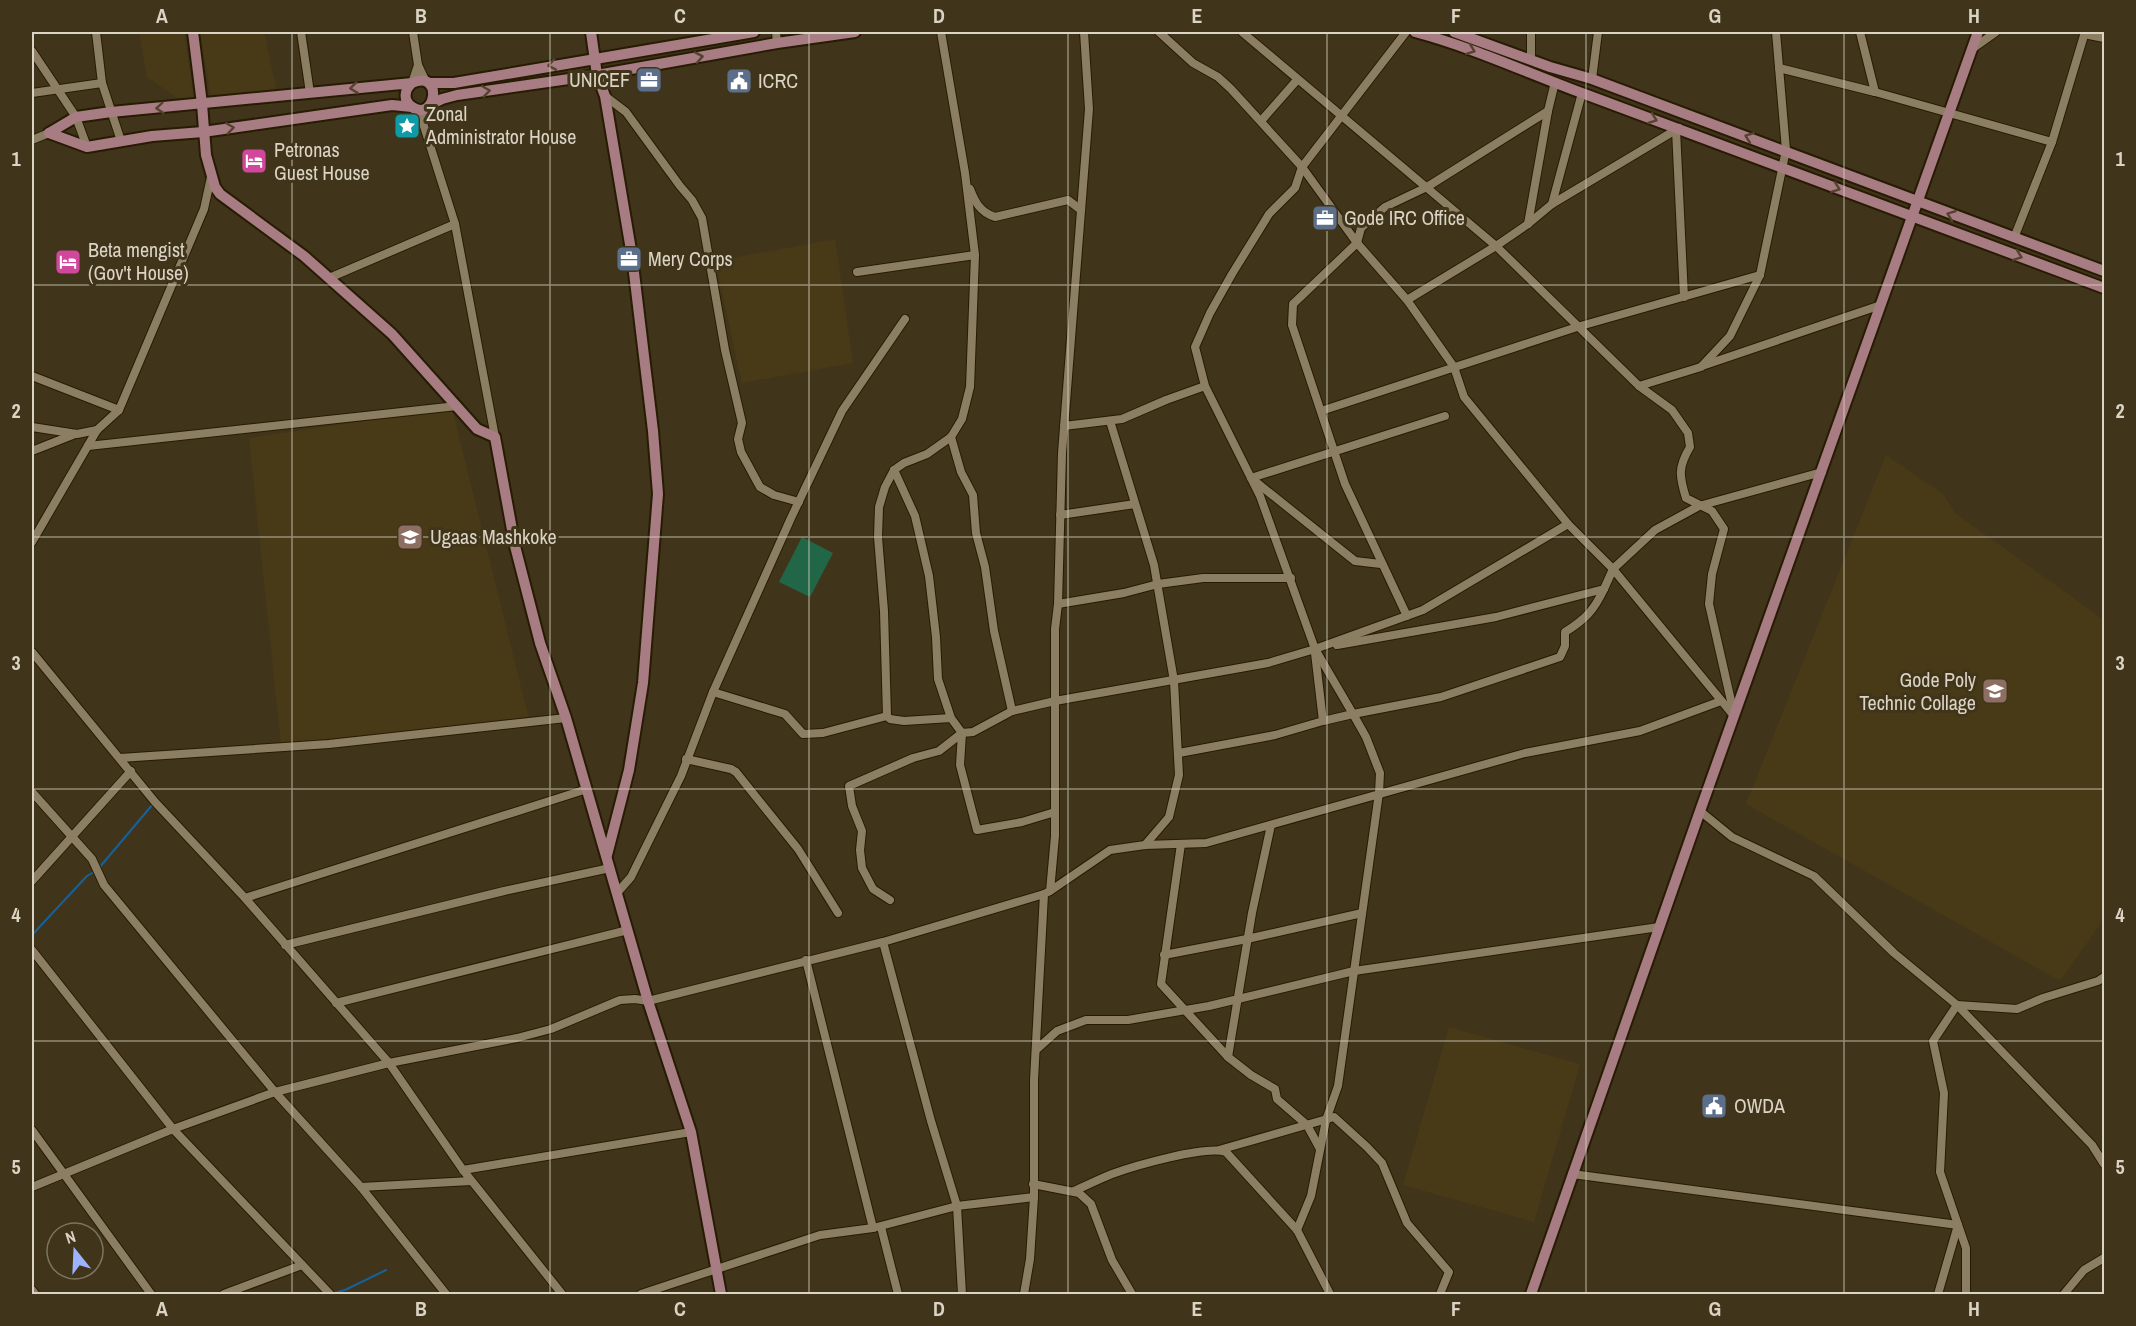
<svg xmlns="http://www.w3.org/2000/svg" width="2136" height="1326" font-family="'Archivo Narrow',sans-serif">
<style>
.built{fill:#483917}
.green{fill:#206647}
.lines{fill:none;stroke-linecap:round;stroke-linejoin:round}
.stream{stroke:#16609b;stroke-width:2}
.street-casing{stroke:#271c03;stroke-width:10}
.secondary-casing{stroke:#271c03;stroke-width:14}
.street{stroke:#8c7e62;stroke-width:8}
.secondary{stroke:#a77c83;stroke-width:10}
.oneway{stroke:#554330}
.grid{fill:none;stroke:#dbd4c4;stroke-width:1.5;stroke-opacity:0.55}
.labels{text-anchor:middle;stroke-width:6;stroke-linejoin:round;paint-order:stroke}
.poi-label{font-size:20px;fill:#dbd4c4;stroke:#40351b;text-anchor:start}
.neatline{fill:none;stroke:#dbd4c4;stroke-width:2}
.grid-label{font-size:20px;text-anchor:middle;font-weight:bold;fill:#dbd4c4}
</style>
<rect width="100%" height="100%" fill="#40351b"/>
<!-- built -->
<g class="built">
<path d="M139,32H184L196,111L147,77Z"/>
<path d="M200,32H264L278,97L212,104Z"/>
<path d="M835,239L853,363L742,383L715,261Z"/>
<path d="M452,408L529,719L281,744L249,438Z"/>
<path d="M1886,455L1943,494L1955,513L2104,620V919L2060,981L1746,804Z"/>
<path d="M1449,1027L1580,1064L1534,1222L1403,1185Z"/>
</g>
<!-- green -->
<path class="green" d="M802,537L833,553L810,597L779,582Z"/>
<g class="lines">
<!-- stream -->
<g class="stream">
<path d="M99,868L153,804"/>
<path d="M32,935L87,876L94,872"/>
<path d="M331,1294L345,1290L386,1270"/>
</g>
<defs>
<g id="street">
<path d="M96,32L102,83L121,141"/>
<path d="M301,32L310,93"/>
<path d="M413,32L418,65"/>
<path d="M776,32L777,43"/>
<path d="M941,32L965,173L975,255L970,387L962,419L951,437L927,454L904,463L894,470L885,487L879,507L878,537L884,611L887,716L890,719L904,721L951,718L962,733L973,732L1012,711L1055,701L1268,663L1315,649L1423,610L1568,524"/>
<path d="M1159,32L1193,63L1218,77L1231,89L1302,167L1357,243L1407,300L1454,367L1464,397L1568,524L1613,569L1734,716"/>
<path d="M1242,32L1496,246L1639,386L1672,410L1688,433L1690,447C1678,467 1679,476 1686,498L1712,511L1724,529L1712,574L1709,604L1734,714"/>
<path d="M1406,32L1302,167L1295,188L1269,214L1232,274L1210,313L1195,347L1205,386L1260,496L1315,649L1353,714L1441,697L1560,657L1565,646V632C1586,619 1594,610 1604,589"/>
<path d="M1531,32V60"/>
<path d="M1860,32L1875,92"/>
<path d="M2083,32L2084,34L2104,38"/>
<path d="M1972,49L1996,32"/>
<path d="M32,51L76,117L87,147"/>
<path d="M1779,68L1875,92L2052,142L2085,32"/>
<path d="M1592,79L1598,32"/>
<path d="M412,83L418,65L426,82"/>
<path d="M32,93L102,83"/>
<path d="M605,96L626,112L680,186L692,200L702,218L725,350L742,423L738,439L741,452L760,487L774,495L799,502"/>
<path d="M414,108L423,123L428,106"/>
<path d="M1261,121L1297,80"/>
<path d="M423,123L455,224L495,437"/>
<path d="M1676,130L1684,297"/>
<path d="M32,140L49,133"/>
<path d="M970,189C975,202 980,212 995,217L1068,200L1081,210"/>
<path d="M1552,204L1582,93"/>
<path d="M1528,224L1548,111"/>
<path d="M2014,238L2052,142"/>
<path d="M857,272L975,255"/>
<path d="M329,278L455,224"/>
<path d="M1407,300L1496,246L1528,224L1552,204L1679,128"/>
<path d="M1702,366L1881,305"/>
<path d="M32,376L119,410"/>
<path d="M1639,386L1701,367L1730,336L1760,275L1786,150L1776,32"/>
<path d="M1321,411L1577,327L1760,275"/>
<path d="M1110,421L1154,565L1174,681L1179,775L1169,817L1145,845"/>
<path d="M1064,426L1122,419L1166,400L1205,386"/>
<path d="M32,427L77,434L97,430"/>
<path d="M951,437L961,472L973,495L976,533L985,567L994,631L1012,711"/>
<path d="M88,446L457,406"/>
<path d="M32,451L75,434"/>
<path d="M894,470L915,516L929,576L936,637L938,679L951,718"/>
<path d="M1060,515L1135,504"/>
<path d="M32,542L97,430L119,410L204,209L211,177"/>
<path d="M1381,564L1355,561L1251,478L1445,416"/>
<path d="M1058,604L1124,593L1158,584L1203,578H1291"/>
<path d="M1407,616L1345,484L1292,325L1293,304L1357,243L1361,228L1385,207L1427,187L1548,111L1555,82"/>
<path d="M1337,645L1496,617L1604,589L1613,569L1655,530L1699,506L1822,472"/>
<path d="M32,652L155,802L245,898L389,1063L463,1170L562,1294"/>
<path d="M713,692L785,714L803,734L823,733L887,716"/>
<path d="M1179,753L1275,735L1323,721L1315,653"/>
<path d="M120,758L329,744L566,718"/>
<path d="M686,759L731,769L736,772L798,849L838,913"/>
<path d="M32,792L92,859L104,885L275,1092L361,1187L446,1294"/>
<path d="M1700,811L1732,837L1814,876L1894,953L1957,1005L2092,1145L2104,1164"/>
<path d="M1271,825L1252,913L1228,1057L1251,1075L1275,1089L1277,1099L1307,1125L1320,1149"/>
<path d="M1181,844L1161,984L1228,1057"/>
<path d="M32,881L131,771"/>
<path d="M1050,891L1110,850L1145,845L1206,843L1525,753L1640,731L1721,701"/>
<path d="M617,893L631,877L681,776L713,692L791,518L842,411L905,319"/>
<path d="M245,898L587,789"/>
<path d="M890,900L873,889L862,868L860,850L862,831L852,806L849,786L913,758L939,751L962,733L960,765L977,830L1022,822L1055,812"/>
<path d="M883,942L931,1121L957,1206L962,1294"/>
<path d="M285,945L504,891L610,868"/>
<path d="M32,950L173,1129L330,1294"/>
<path d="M1164,955L1247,939L1362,913"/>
<path d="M806,960L873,1228"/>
<path d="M336,1003L628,930"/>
<path d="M1037,1049L1057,1031L1086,1020H1128L1209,1006L1354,971L1659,927"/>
<path d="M32,1130L151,1294"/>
<path d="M1219,1150L1334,1117L1367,1147L1382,1163L1407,1223L1449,1272L1440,1294"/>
<path d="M463,1170L691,1132"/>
<path d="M1572,1174L1958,1225L1938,1294"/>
<path d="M1033,1184L1079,1193L1091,1204L1112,1260L1132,1294"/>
<path d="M32,1187L173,1129L275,1092L389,1063L517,1038L551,1029L620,1000L635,999L648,1001L883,942L1044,894"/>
<path d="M361,1187L471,1181"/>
<path d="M1074,1191C1086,1186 1099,1179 1112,1174C1134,1166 1206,1145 1226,1152L1297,1230L1330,1294"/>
<path d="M881,1227L898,1294"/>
<path d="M1297,1230L1311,1196L1326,1120L1338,1086L1379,793L1380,773L1366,737L1353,714L1323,721"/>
<path d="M32,1290L35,1294"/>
<path d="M224,1294L302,1265"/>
<path d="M641,1294L820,1235L873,1228L957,1206L1034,1197"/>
<path d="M1024,1294L1030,1259L1034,1197V1080L1044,894L1050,891L1055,836V629L1058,604L1062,453L1089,109L1084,32"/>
<path d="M1966,1294V1248L1940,1172L1944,1093L1933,1041L1957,1005L2017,1009L2043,998L2098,981L2104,977"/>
<path d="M2064,1294L2084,1270L2104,1258"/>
</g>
<g id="secondary">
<path d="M193,32L202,104L206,155L215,187L220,194L304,256L392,334L477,429L495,437L515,546L540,643L566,718L648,1001L691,1132L721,1294"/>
<path d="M591,32L597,75L605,96L632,256L653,431L658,494L643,683L629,770L607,855"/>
<path d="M1415,32C1475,48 1532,75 1590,96C1762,159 1933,224 2104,288"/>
<path d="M1454,32L1550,67L1592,79L2104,271"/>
<path d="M429,83H454L754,32"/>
<path d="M430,105L442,99L457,95L597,75L777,43L855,32"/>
<path d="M49,133L76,117L111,112L412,83C444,69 436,123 412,107C402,100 405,89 412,83"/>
<path d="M49,133L87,147L152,136L203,132L392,105L412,107"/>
<path d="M1531,1294L1700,811L1978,32"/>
</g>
</defs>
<!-- street casing -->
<use href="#street" class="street-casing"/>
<!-- secondary casing -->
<use href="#secondary" class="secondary-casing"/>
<!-- street -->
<use href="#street" class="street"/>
<!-- secondary -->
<use href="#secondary" class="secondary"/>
</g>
<!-- one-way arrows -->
<defs><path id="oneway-chevron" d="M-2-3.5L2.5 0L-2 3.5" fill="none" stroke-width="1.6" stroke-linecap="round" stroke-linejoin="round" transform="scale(1.5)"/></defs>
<g class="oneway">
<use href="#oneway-chevron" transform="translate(1471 50) rotate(21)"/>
<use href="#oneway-chevron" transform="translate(699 57) rotate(-10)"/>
<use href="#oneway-chevron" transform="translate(552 65) rotate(170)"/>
<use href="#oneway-chevron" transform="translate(354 88) rotate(173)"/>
<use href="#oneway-chevron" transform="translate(486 91) rotate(-8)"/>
<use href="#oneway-chevron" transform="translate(160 108) rotate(175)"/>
<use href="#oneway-chevron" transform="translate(1653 119) rotate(20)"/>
<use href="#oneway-chevron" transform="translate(230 128) rotate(-8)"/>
<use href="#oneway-chevron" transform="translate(1749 137) rotate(-160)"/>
<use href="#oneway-chevron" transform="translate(1836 188) rotate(20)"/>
<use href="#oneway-chevron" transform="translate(1951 215) rotate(-160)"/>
<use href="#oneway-chevron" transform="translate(2018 256) rotate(21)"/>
</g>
<!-- grid -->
<path class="grid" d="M292,32V1294M550,32V1294M809,32V1294M1068,32V1294M1327,32V1294M1586,32V1294M1844,32V1294M32,285H2104M32,537H2104M32,789H2104M32,1041H2104"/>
<!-- icons -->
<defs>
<symbol id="office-square" viewBox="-11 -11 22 22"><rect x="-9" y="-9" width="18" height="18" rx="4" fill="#5c6f8a" stroke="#40351b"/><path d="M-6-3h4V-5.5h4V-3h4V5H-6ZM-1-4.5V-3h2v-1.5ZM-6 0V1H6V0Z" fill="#fff"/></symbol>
<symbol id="civic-square" viewBox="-11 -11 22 22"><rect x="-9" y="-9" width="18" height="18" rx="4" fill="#5c6f8a" stroke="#40351b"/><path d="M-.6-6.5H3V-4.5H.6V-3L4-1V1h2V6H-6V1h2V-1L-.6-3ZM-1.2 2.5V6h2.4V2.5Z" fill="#fff"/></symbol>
<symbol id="sight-square" viewBox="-11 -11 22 22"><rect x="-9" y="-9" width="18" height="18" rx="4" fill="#0f9aa8" stroke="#40351b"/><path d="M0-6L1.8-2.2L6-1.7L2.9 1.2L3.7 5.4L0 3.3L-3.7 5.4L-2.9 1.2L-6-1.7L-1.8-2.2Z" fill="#fff"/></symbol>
<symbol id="hotel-square" viewBox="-11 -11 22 22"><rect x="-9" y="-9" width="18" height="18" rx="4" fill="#d1479c" stroke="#40351b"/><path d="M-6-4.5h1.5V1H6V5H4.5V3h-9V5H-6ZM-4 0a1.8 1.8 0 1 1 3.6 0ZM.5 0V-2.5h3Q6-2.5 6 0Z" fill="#fff"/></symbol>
<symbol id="school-square" viewBox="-11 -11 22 22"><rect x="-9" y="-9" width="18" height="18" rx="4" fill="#8d6e63" stroke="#40351b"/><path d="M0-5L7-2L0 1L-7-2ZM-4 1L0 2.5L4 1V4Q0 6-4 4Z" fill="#fff"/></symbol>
</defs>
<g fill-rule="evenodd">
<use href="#office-square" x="634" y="65" width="30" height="30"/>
<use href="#civic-square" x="724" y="66" width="30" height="30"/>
<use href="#sight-square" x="392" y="111" width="30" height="30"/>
<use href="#hotel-square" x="239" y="146" width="30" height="30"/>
<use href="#office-square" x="1310" y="203" width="30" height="30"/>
<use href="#office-square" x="614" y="244" width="30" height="30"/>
<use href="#hotel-square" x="53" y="247" width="30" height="30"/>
<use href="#school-square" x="395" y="522" width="30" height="30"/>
<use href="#school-square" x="1980" y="676" width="30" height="30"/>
<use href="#civic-square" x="1699" y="1091" width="30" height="30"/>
</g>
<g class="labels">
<!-- poi labels -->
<g class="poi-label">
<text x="630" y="87" text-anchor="end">UNICEF</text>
<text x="758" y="88">ICRC</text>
<text x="426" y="121">Zonal<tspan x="426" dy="23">Administrator House</tspan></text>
<text x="274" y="157">Petronas<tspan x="274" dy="23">Guest House</tspan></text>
<text x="1344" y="225">Gode IRC Office</text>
<text x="88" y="257">Beta mengist<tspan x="88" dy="23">(Gov't House)</tspan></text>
<text x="648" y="266">Mery Corps</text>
<text x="430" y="544">Ugaas Mashkoke</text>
<text x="1976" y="687" text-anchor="end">Gode Poly<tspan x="1976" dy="23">Technic Collage</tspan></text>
<text x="1734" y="1113">OWDA</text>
</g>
</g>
<!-- border -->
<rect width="2136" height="1326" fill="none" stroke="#40351b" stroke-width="66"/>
<!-- north arrow -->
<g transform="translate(75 1251) rotate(342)"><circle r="28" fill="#40351b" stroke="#7e755f" stroke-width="1.5"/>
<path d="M0-4.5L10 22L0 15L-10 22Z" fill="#9db4fd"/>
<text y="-9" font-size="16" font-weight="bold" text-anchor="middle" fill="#dbd4c4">N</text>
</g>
<rect x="33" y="33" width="2070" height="1260" class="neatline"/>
<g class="grid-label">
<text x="162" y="23">A</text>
<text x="421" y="23">B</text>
<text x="680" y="23">C</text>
<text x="939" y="23">D</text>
<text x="1197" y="23">E</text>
<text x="1456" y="23">F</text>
<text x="1715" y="23">G</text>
<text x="1974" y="23">H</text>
<text x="16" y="166">1</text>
<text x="2120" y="166">1</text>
<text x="16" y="418">2</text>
<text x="2120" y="418">2</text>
<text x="16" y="670">3</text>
<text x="2120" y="670">3</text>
<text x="16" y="922">4</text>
<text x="2120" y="922">4</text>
<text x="16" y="1174">5</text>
<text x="2120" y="1174">5</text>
<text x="162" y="1316">A</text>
<text x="421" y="1316">B</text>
<text x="680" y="1316">C</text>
<text x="939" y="1316">D</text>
<text x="1197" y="1316">E</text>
<text x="1456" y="1316">F</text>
<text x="1715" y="1316">G</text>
<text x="1974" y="1316">H</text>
</g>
</svg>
